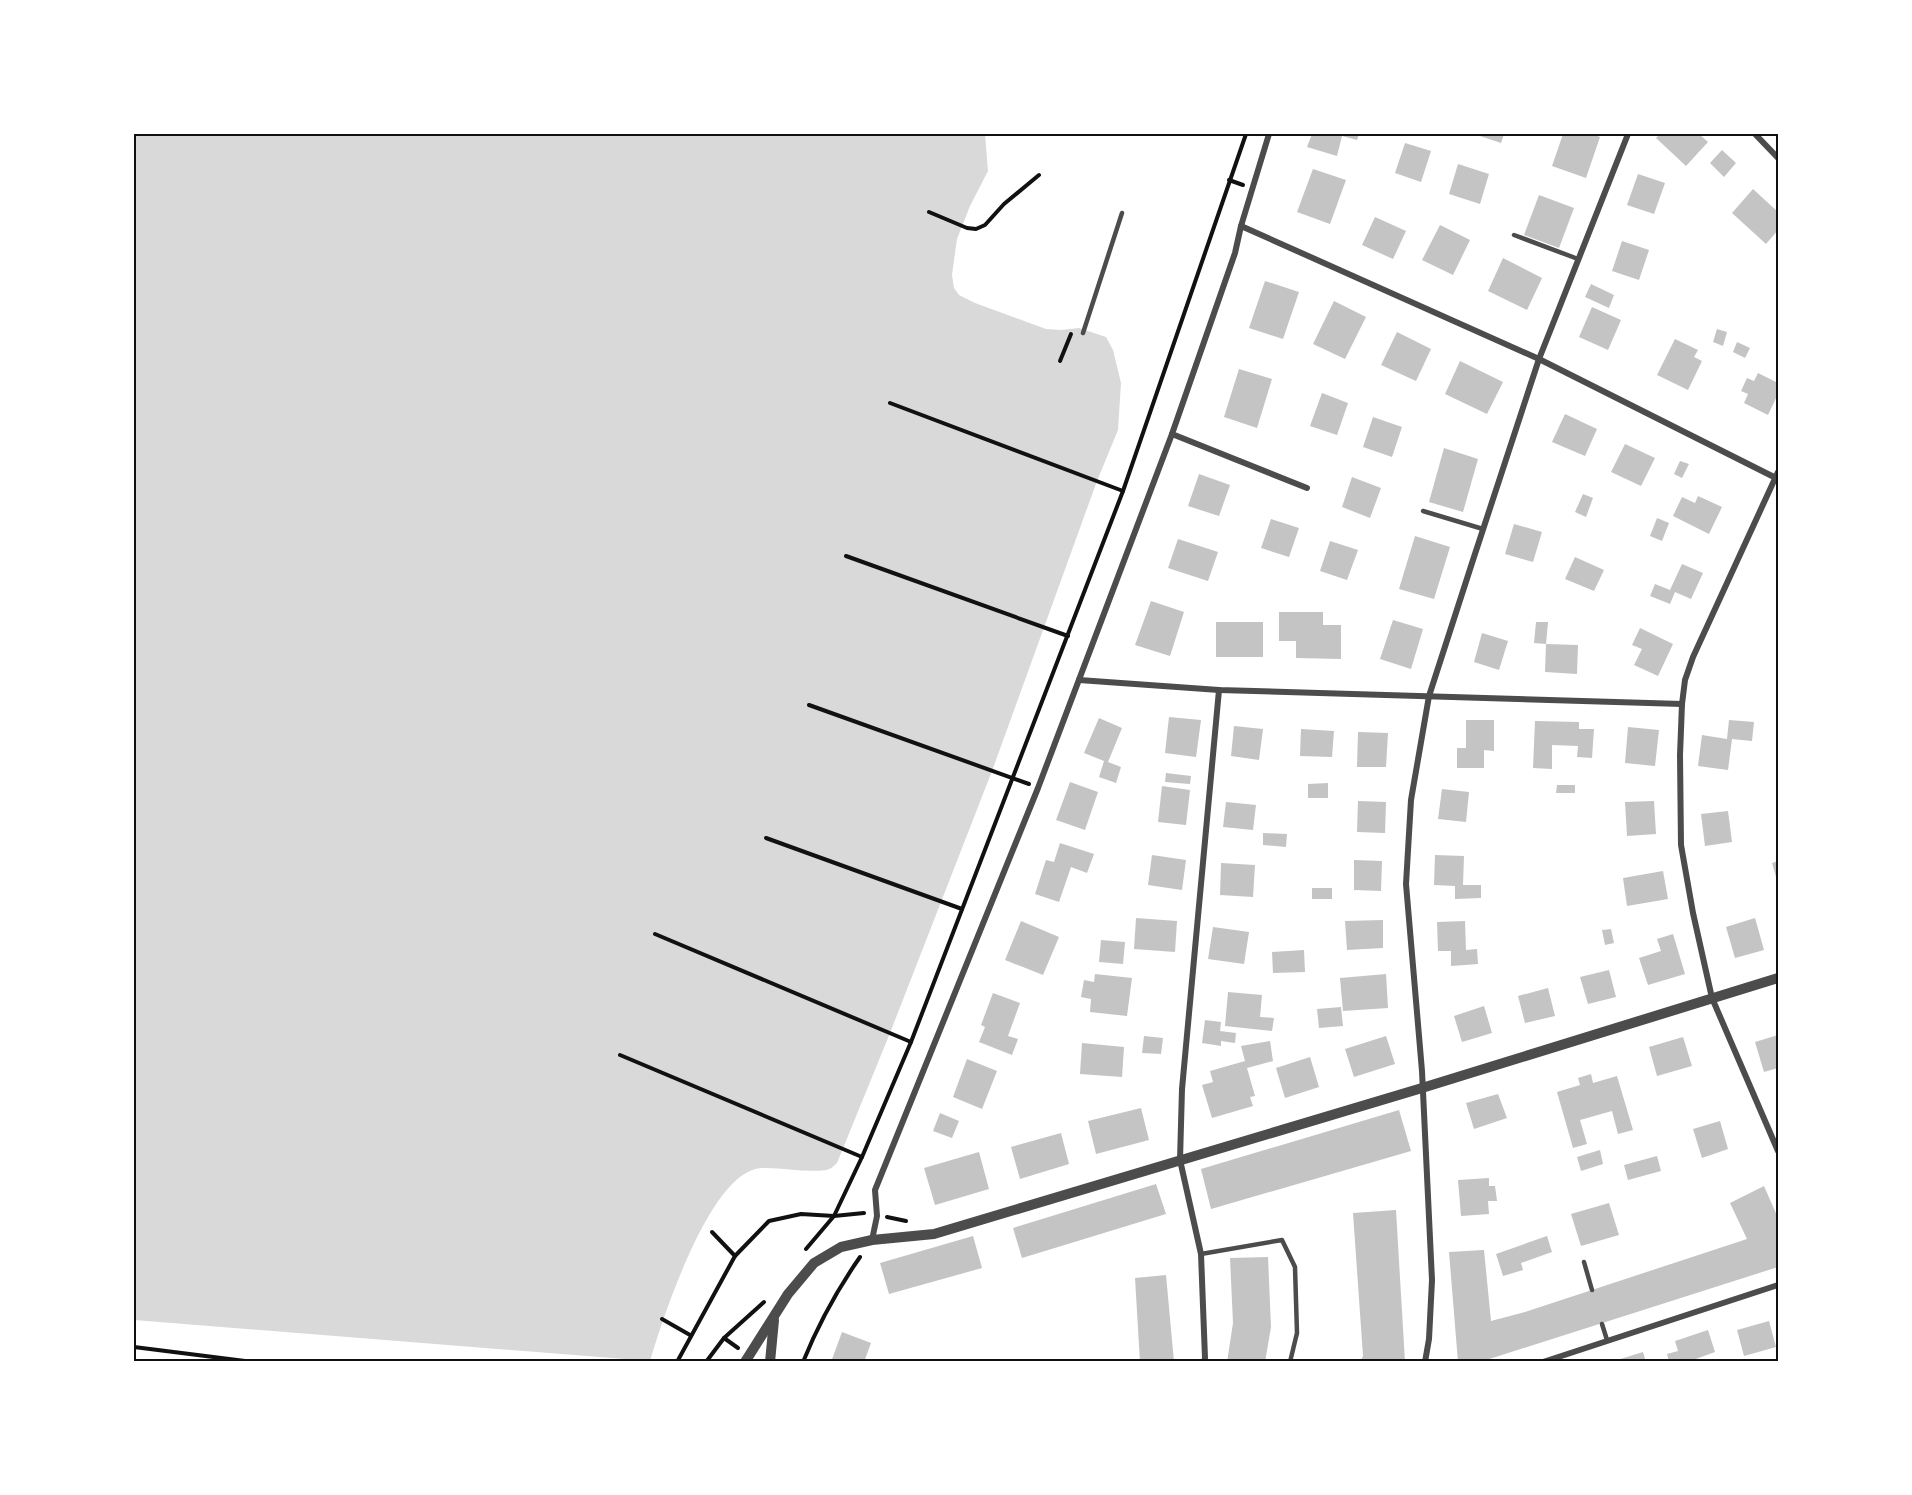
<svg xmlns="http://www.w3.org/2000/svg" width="1912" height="1495" font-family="'PT Serif',serif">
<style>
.water{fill:#d9d9d9}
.building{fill:#c4c4c4}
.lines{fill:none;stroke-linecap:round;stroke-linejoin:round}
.path{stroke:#111;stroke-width:4}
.service{stroke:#4c4c4c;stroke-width:4.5}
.minor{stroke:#4c4c4c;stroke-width:6}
.tertiary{stroke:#4c4c4c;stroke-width:10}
.neatline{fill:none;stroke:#111;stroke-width:2}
</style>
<rect width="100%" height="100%" fill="#fff"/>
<!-- water -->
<path class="water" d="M134,134H985L988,171L970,206L957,239L952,275L954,288L959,295L975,303L1046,329L1061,330L1079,328L1106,337L1113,350L1121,383L1118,430L1097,481L992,771L890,1033L837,1163C834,1166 831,1169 826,1170C805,1173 783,1167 761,1168C710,1171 663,1318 650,1361L134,1320Z"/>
<!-- building -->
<g class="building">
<path d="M1312,134H1359L1357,140L1342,136L1337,156L1307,147Z"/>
<path d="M1474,134H1504L1501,143Z"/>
<path d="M1563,134H1592L1600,137L1586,178L1552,166Z"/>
<path d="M1660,134H1699L1708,142L1686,166L1656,138Z"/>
<path d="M1405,143L1431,151L1421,182L1395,173Z"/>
<path d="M1722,150L1736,163L1724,177L1710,163Z"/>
<path d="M1458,164L1489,174L1480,204L1449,194Z"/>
<path d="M1313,169L1346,180L1330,224L1297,212Z"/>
<path d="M1638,174L1665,183L1654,214L1627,205Z"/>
<path d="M1753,189L1778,212V230L1766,244L1732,213Z"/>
<path d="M1539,195L1574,208L1559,248L1524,235Z"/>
<path d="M1375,217L1406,231L1393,259L1362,245Z"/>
<path d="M1440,225L1470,240L1453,275L1422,260Z"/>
<path d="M1622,241L1649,250L1639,280L1612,271Z"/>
<path d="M1503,258L1542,278L1527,310L1488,291Z"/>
<path d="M1265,281L1299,292L1283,339L1249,328Z"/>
<path d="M1591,284L1614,295L1609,308L1585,297Z"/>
<path d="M1334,301L1366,317L1345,359L1313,344Z"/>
<path d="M1592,307L1621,320L1608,350L1579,337Z"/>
<path d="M1717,329L1727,332L1723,346L1713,342Z"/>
<path d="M1397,332L1431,349L1416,381L1381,365Z"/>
<path d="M1675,339L1698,350L1694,357L1702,361L1688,390L1657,375Z"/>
<path d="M1737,342L1750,348L1745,358L1733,352Z"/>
<path d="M1460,361L1503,382L1487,414L1445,394Z"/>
<path d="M1239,369L1272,379L1257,428L1224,417Z"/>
<path d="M1758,373L1778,383V394L1768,415L1744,403L1748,394L1741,391L1747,378L1754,381Z"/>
<path d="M1322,393L1348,403L1337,435L1310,426Z"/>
<path d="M1565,414L1597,429L1585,456L1552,442Z"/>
<path d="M1373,417L1402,427L1392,457L1363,447Z"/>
<path d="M1625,444L1655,458L1641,486L1611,472Z"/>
<path d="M1444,448L1478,459L1463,512L1429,502Z"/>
<path d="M1680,461L1689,464L1682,478L1674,474Z"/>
<path d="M1199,474L1230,485L1219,516L1188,506Z"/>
<path d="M1352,477L1381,488L1370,518L1342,507Z"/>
<path d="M1583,494L1593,498L1586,517L1575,512Z"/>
<path d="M1698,496L1722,507L1709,534L1673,516L1682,497L1695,503Z"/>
<path d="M1657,518L1669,523L1662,541L1650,536Z"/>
<path d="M1271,519L1299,528L1289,557L1261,548Z"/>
<path d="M1514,524L1542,532L1533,562L1505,554Z"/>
<path d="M1415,536L1450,547L1434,599L1399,589Z"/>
<path d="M1178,539L1218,552L1208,581L1168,568Z"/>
<path d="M1330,541L1358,550L1347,580L1320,571Z"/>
<path d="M1575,557L1604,570L1594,591L1565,579Z"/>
<path d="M1682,564L1703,573L1691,599L1675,592L1670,604L1650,596L1655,584L1670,590Z"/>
<path d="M1151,601L1184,612L1170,656L1135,645Z"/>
<path d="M1279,612H1323V625H1341V659L1296,658V641H1279Z"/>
<path d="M1393,620L1423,629L1411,669L1380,659Z"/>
<rect x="1216" y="622" width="47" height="35"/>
<path d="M1536,622H1548L1546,644L1578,645L1577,674L1545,672L1546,644L1534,643Z"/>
<path d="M1640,628L1673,644L1658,676L1634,665L1642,649L1632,645Z"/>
<path d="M1482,633L1508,641L1499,670L1474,662Z"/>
<path d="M1169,717L1201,720L1196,757L1165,753Z"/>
<path d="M1099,718L1122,728L1108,762L1121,767L1116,783L1099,777L1104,761L1084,753Z"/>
<path d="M1466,720H1494V751L1484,750V768H1457V748H1466Z"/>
<path d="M1729,720L1754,722L1752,741L1732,739L1728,770L1698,766L1702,735L1727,739Z"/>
<path d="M1535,721L1579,722V729H1594L1592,758L1577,757L1578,746L1552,745V769L1533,768Z"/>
<path d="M1234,726L1263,729L1259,760L1231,756Z"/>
<path d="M1628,727L1659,730L1655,766L1625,763Z"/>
<path d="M1301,729L1334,731L1332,757L1300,756Z"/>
<path d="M1358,732L1388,733L1386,767H1357Z"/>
<path d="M1166,773L1191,776L1190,784L1165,782Z"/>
<path d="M1070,782L1098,792L1085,830L1056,820Z"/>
<path d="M1328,783V798H1308V784Z"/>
<path d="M1557,785H1575V793H1556Z"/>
<path d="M1162,786L1190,790L1186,825L1158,822Z"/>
<path d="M1442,789L1469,792L1466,822L1438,819Z"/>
<path d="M1358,801L1386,802L1385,833L1357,832Z"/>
<path d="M1654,801L1656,834L1627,836L1625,802Z"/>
<path d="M1226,802L1256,805L1253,830L1223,827Z"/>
<path d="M1728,811L1732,842L1705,846L1701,814Z"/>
<path d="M1263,833L1287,834L1286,847L1263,845Z"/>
<path d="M1060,843L1094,854L1087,873L1071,867L1059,902L1035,894L1046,860L1054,862Z"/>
<path d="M1152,855L1186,860L1182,890L1148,885Z"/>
<path d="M1435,855L1464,856L1463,885H1481V898L1455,899V886L1434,885Z"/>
<path d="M1354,860L1382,861L1381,891L1354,890Z"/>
<path d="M1778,861V884L1772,863Z"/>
<path d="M1221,863L1255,865L1253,897L1220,895Z"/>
<path d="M1663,871L1668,899L1627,906L1623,878Z"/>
<rect x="1312" y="888" width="20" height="11"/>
<path d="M1136,918L1177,921L1175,952L1134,949Z"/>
<path d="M1755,918L1764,950L1735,958L1726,927Z"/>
<path d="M1383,920V948L1347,950L1345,921Z"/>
<path d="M1021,921L1059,937L1043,975L1005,960Z"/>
<path d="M1465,921L1466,950L1477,949L1478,964L1451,966V951H1438L1437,922Z"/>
<path d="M1213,927L1249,932L1244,964L1208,959Z"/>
<path d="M1611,929L1614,943L1605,945L1602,930Z"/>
<path d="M1673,934L1685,974L1648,985L1639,958L1661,951L1657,939Z"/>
<path d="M1101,940L1125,942L1123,964L1099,962Z"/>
<path d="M1304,950L1305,972L1273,973L1272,952Z"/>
<path d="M1609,970L1616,997L1588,1004L1580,977Z"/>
<path d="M1095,974L1132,978L1127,1016L1090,1012L1091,999L1081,997L1084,980L1094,982Z"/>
<path d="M1386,974L1388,1008L1343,1011L1340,978Z"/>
<path d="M1548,988L1555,1016L1525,1023L1518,996Z"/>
<path d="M1228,992L1262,995L1260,1017L1274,1018L1272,1031L1225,1026Z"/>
<path d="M993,993L1020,1003L1008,1036L1018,1039L1012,1055L979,1042L985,1027L981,1025Z"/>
<path d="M1484,1006L1492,1033L1462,1042L1454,1016Z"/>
<path d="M1341,1007L1343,1026L1319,1028L1317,1009Z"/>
<path d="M1205,1020L1221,1022L1220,1031L1236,1033L1235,1043L1221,1041V1046L1202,1043Z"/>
<path d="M1778,1035V1068L1764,1072L1755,1042Z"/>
<path d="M1144,1036L1163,1038L1161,1054L1142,1053Z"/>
<path d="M1386,1036L1395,1064L1354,1077L1345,1049Z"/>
<path d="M1683,1037L1692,1066L1657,1076L1649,1047Z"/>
<path d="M1270,1041L1273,1061L1247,1068L1255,1096L1250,1097L1253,1106L1212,1118L1202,1085L1213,1082L1210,1071L1245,1061L1241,1046Z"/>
<path d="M1082,1043L1124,1047L1122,1077L1080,1074Z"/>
<path d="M1310,1057L1319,1087L1285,1098L1276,1068Z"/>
<path d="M967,1059L997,1071L982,1109L953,1097Z"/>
<path d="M1591,1074L1593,1083L1617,1076L1633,1130L1618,1134L1612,1111L1580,1120L1587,1144L1573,1148L1557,1092L1580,1085L1578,1078Z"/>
<path d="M1498,1094L1507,1118L1474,1129L1466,1103Z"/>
<path d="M1141,1108L1149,1140L1096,1154L1088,1121Z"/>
<path d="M1399,1110L1411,1151L1211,1209L1201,1169Z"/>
<path d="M940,1113L959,1121L952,1138L933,1131Z"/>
<path d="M1720,1121L1728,1149L1702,1158L1693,1129Z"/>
<path d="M1061,1133L1069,1164L1020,1179L1011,1147Z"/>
<path d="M1600,1150L1603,1164L1581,1171L1577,1157Z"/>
<path d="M979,1152L989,1189L935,1205L924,1168Z"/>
<path d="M1657,1156L1661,1171L1628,1180L1624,1165Z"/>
<path d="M1489,1178V1186H1495L1497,1201H1488L1489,1214L1461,1216L1458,1180Z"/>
<path d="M1156,1184L1166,1214L1022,1258L1013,1228Z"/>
<path d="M1764,1186L1778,1218V1267L1480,1362H1458L1449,1252L1484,1250L1491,1321L1525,1312L1747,1239L1730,1203Z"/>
<path d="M1609,1203L1619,1235L1581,1246L1571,1214Z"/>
<path d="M1396,1210L1405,1362H1360L1363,1356L1353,1213Z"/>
<path d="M973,1236L982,1268L889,1294L880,1263Z"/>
<path d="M1547,1236L1552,1252L1521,1263L1523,1270L1503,1276L1496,1254Z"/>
<path d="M1268,1257L1271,1327L1265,1362H1227L1233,1323L1230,1258Z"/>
<path d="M1166,1275L1174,1362H1140L1135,1278Z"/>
<path d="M1769,1321L1776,1347L1744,1356L1737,1330Z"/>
<path d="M1708,1330L1715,1352L1693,1360V1362H1669L1667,1354L1678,1351L1675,1341Z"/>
<path d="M842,1332L871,1343L864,1362H831Z"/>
<path d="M1643,1352L1646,1362H1614V1361Z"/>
</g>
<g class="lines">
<!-- path -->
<g class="path">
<path d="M1229,180L1243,185"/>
<path d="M929,212L967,228L976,229L985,225L1004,204L1039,175"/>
<path d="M1060,361L1071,334"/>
<path d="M890,403L1123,491"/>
<path d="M846,556L1068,636"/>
<path d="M809,705L1029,784"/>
<path d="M766,838L962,909"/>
<path d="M655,934L911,1042"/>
<path d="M620,1055L862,1157"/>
<path d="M887,1217L906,1221"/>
<path d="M712,1232L735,1256"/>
<path d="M806,1249L834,1216L862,1157L911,1042L1123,491L1246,134"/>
<path d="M662,1319L690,1335"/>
<path d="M724,1338L738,1348"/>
<path d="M134,1347L253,1362"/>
<path d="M677,1362L735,1256L769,1221L801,1214L834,1216L864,1213"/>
<path d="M706,1362L724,1338L764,1302"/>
<path d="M803,1362C818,1325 837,1290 860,1257"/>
</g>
<!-- service -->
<g class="service">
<path d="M1514,235L1578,259"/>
<path d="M1083,333L1122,213"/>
<path d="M1423,511L1483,529"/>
<path d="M1201,1254L1282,1240L1295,1267L1297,1333L1290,1362"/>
<path d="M1584,1262L1592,1290"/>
<path d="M1602,1324L1607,1340"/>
</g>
<!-- minor -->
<g class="minor">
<path d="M1755,134L1778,158"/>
<path d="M1241,226L1539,359L1776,478"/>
<path d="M1172,434L1307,488"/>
<path d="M1778,472L1693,657L1685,680L1682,704L1680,755L1681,845L1693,913L1712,998L1778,1151"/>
<path d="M1079,680L1219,690L1682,704"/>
<path d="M872,1240L877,1216L875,1190L1038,788L1172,434L1235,253L1241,226L1269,134"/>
<path d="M1204,1362L1205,1358L1201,1254L1180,1160L1182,1089L1219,690"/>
<path d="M1425,1362L1429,1339L1432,1280L1422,1071L1406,884L1411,800L1429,696L1473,560L1539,359L1628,134"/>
<path d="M1543,1362L1778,1285"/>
</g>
<!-- tertiary -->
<g class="tertiary">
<path d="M745,1362L788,1294L814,1263L841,1247L872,1240L934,1234L1422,1088L1778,978"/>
<path d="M770,1362L774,1320"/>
</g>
</g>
<!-- border -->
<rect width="1912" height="1495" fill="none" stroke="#ffffff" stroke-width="270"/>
<rect x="135" y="135" width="1642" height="1225" class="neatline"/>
</svg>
